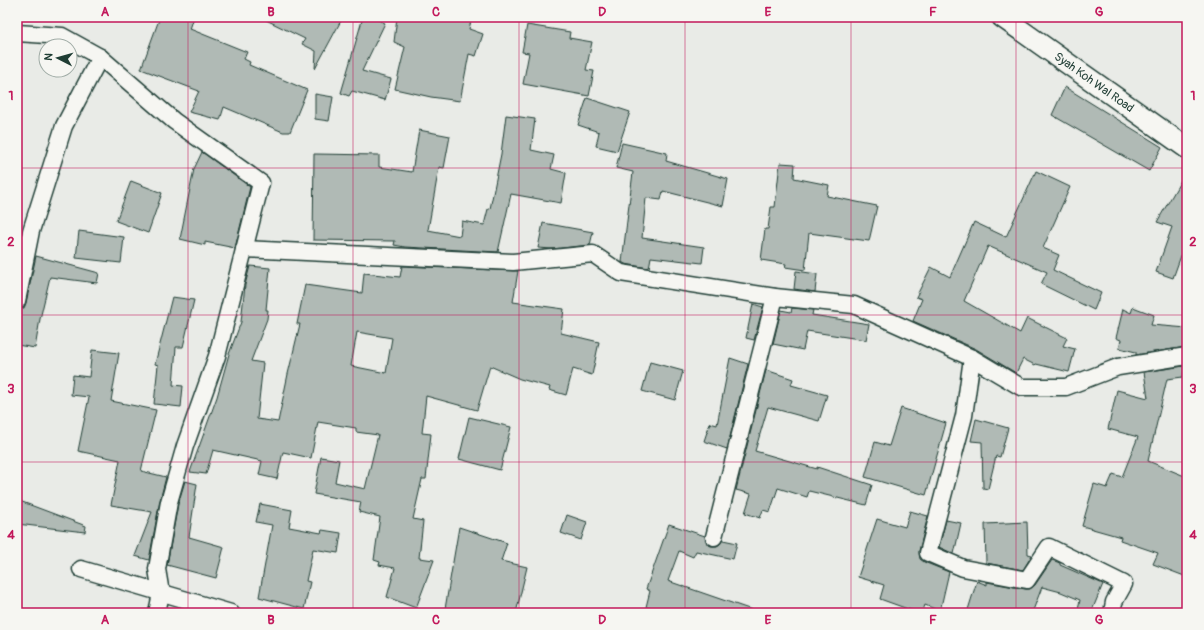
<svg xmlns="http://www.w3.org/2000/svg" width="1204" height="630" font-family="Pangolin,sans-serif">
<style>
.building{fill:#b0bab5;stroke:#1f3d34;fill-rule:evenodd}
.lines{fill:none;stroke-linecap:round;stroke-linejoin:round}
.minor-casing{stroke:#1f3d34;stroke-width:19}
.tertiary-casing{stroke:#1f3d34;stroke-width:23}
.minor{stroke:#f6f6f2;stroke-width:16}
.tertiary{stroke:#f6f6f2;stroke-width:20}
.grid{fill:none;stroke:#c2185b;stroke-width:1;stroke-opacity:0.55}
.labels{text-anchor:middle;stroke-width:4;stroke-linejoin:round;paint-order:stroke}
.street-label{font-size:12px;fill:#1f3d34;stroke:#f6f6f2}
.neatline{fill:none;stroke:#c2185b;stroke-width:1.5}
.grid-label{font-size:13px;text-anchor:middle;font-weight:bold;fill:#c2185b}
</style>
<rect width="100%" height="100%" fill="#e9ebe7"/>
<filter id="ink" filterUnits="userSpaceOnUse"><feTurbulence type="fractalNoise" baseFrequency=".025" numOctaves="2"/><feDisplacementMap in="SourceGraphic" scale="8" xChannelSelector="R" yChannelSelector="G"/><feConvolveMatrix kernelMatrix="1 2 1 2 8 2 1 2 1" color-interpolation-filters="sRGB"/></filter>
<g filter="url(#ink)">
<!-- building -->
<g class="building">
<path d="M160,17H194L190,29L247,52L244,59L250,62L249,65L307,90L290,132H283L224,107L220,120L189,112L199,91L141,69Z"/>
<path d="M260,17H343L315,69L316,51L302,44L305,39Z"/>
<path d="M363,17H372L385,23L362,71L391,79L385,100L352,91L349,96L341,93Z"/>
<path d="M397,17H472L469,29L483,34L476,56L469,54L460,101L431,97L395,89L405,47L394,42Z"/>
<path d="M527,25L570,32L569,38L592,42L586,70L594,71L589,96L523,84L529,53L522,52Z"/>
<path d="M1065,87L1162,147L1149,171L1052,115Z"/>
<path d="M315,94L333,97L329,121L315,119Z"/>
<path d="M587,98L630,112L617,151L596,146L599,132L578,125Z"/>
<path d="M506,115L535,119L531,150L554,155L551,169L566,173L561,203L511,194L498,252L405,247L394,245L395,241L313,240L314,154L379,155V167L412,172L419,130L450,136L444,168L439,167L428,230L460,236L462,221L484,225L488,209H490L501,154Z"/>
<path d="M622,143L667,153L666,161L728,179L723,206L663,191L661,200L646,198L642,238L704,247L702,263L651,257L649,268L625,264L622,262L633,172L616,168Z"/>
<path d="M202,152L250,187L235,248L205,242V245L180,239L194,169Z"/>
<path d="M780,163L795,164L794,178L829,185L827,196L877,206L869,241L809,233L805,270L785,267L786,264L761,260L765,229H768L771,207H775Z"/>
<path d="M1187,170V239L1173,278L1156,272L1172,227L1157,222Z"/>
<path d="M1036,171L1070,187L1043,248L1059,255L1053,270L1101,293L1094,310L1041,284L1047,272L988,246L964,301L1020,333L1027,318L1067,338L1063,346L1075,349L1069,372L1036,364L1035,365L1023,359L1016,373L976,349L913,321L922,299L916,297L931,267L950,277L974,222L1006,237Z"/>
<path d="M131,181L162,193L148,233L116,221Z"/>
<path d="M543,223L593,232L590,245L552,249L538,248Z"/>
<path d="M79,231L124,237L121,263L76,258Z"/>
<path d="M36,256L99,273L97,283L50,277L40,319L35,348L17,345V310L24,308L26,303Z"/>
<path d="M250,266L270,268L266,310H268L267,319L251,361L263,363L257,419L278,422L288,374L300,324H297L305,285L362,293L364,273L400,277L402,266L518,271L513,302L564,309L561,333L599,342L592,375L573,369L566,395L549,390L550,387L520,379L490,366L477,410L426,396L422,433L431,434L426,479H422L413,519L423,521L419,558L434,560L416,608L387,597L395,568L379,565L380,562L374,560L380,517L359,512L361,502L314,494L321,457L339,460L335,482L365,489L378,435L356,432V428L318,422L311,458L283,452L277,479L259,475L262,461L213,450L206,474L190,472L217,397L229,354L241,322L245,285ZM357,332L392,338L386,373L351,366Z"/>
<path d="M796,271L817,274L815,292L794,289Z"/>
<path d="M172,297L194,300L183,347H176L173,385L183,386L181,407L154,404L158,365L155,364Z"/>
<path d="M753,304L763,307L754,340L746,338Z"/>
<path d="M1133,307L1154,315L1151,325L1187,328L1186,347L1136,355V352L1119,348L1121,340L1116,338L1123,309L1131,313Z"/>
<path d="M792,308L813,310L812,315L869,324L866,340L807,331L803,350L773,344L781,310L791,312Z"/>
<path d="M92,350L119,353L111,401L156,410L141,471L166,477L160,500L149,560L135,556L152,512L111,505L120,460L78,451L89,397L71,395L73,375L89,377Z"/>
<path d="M730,358L748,364L727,449L704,441L710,423L717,425Z"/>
<path d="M650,362L683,371L675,400L642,391Z"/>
<path d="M1184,366L1183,377L1167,379L1148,461L1187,477V577L1153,564L1158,553L1120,540L1121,537L1082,526L1094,484L1107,488L1113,474L1122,477L1138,437L1108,429L1117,390L1148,398L1144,372Z"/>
<path d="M766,370L793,379L791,385L827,395L819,421L768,407L755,451L817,469V467L872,485L866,505L809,491L807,497L778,488L770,512L763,510L760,518L745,513L751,494L736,490Z"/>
<path d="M901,408L946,423L926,495L865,477L875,442L889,446Z"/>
<path d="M469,417L511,427L500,470L459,459Z"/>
<path d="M976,419L1008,428L1000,457L996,456L988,489L983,488L982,442L971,441Z"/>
<path d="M185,481L197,484L189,537L224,547L216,578L167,565L178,504Z"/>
<path d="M17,500L86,526L85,532L17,524Z"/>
<path d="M260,504L292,510L289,527L321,533L322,530L341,533L338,553L313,549L306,581L310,582L304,609L259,597L272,525L256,522Z"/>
<path d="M910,511L928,516L919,551L920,559L924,562L949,572L940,611L925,605L922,613H919L880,599L884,585L858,577L877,519L905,527Z"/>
<path d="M567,515L587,522L581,540L561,533Z"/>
<path d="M946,520L961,523L954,554L939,547Z"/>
<path d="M1027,522L1028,554L1032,555L1023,570L986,563L985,524Z"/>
<path d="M669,524L705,536L707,544L711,546H717L720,544L723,540L737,543L733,559L696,551L693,557L679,551L668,581L752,610V613H666L646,607L650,591L646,589Z"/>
<path d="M459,527L507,543L501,561L527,567L516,613H470L445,609Z"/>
<path d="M1052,560L1060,563V565L1103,584L1091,613H1077L1080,600L1061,592L1042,587L1032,613H967L977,581L987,585V582L1025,589H1030L1035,585Z"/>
</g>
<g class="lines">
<defs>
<g id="minor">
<path d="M17,33L62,36L100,57L174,121L261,183L217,356L185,446L169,502L157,569L161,593L157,613"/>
<path d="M244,249L513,262L593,254L621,273L775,297L854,305L972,358L1021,387H1066L1118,367L1187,356"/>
<path d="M17,301L31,231L64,126L100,57"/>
<path d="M972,358L964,416L928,553L963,568L1027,580L1049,547L1124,584L1114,602L1112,613"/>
<path d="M714,537L775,297"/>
<path d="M81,569L231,613"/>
</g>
<g id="tertiary">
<path id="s1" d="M1002,17L1187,148"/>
</g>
</defs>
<!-- minor casing -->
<use href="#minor" class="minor-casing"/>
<!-- tertiary casing -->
<use href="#tertiary" class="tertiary-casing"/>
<!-- minor -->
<use href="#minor" class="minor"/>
<!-- tertiary -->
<use href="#tertiary" class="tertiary"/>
</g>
</g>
<!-- grid -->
<path class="grid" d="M188,17V613M353,17V613M519,17V613M685,17V613M851,17V613M1016,17V613M17,168H1187M17,315H1187M17,462H1187"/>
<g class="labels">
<!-- street labels -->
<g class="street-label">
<text dy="4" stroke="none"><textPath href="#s1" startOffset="113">Syah Koh Wal Road</textPath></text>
</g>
</g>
<!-- margin -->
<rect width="1204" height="630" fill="none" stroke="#f6f6f2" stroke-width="44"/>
<!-- north arrow -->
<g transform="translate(58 58) rotate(276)"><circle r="19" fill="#f6f6f2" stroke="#a0aca6"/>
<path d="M0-3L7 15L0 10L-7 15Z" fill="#1f3d34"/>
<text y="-6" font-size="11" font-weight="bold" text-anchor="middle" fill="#1f3d34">N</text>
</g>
<rect x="22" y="22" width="1160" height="586" class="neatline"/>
<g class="grid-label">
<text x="105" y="16">A</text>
<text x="271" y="16">B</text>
<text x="436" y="16">C</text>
<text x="602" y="16">D</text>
<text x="768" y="16">E</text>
<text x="933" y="16">F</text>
<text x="1099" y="16">G</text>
<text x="11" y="100">1</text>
<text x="1193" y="100">1</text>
<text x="11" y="246">2</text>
<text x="1193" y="246">2</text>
<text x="11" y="393">3</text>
<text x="1193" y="393">3</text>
<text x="11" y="539">4</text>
<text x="1193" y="539">4</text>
<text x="105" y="624">A</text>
<text x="271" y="624">B</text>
<text x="436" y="624">C</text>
<text x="602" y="624">D</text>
<text x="768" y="624">E</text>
<text x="933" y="624">F</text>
<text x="1099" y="624">G</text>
</g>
</svg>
